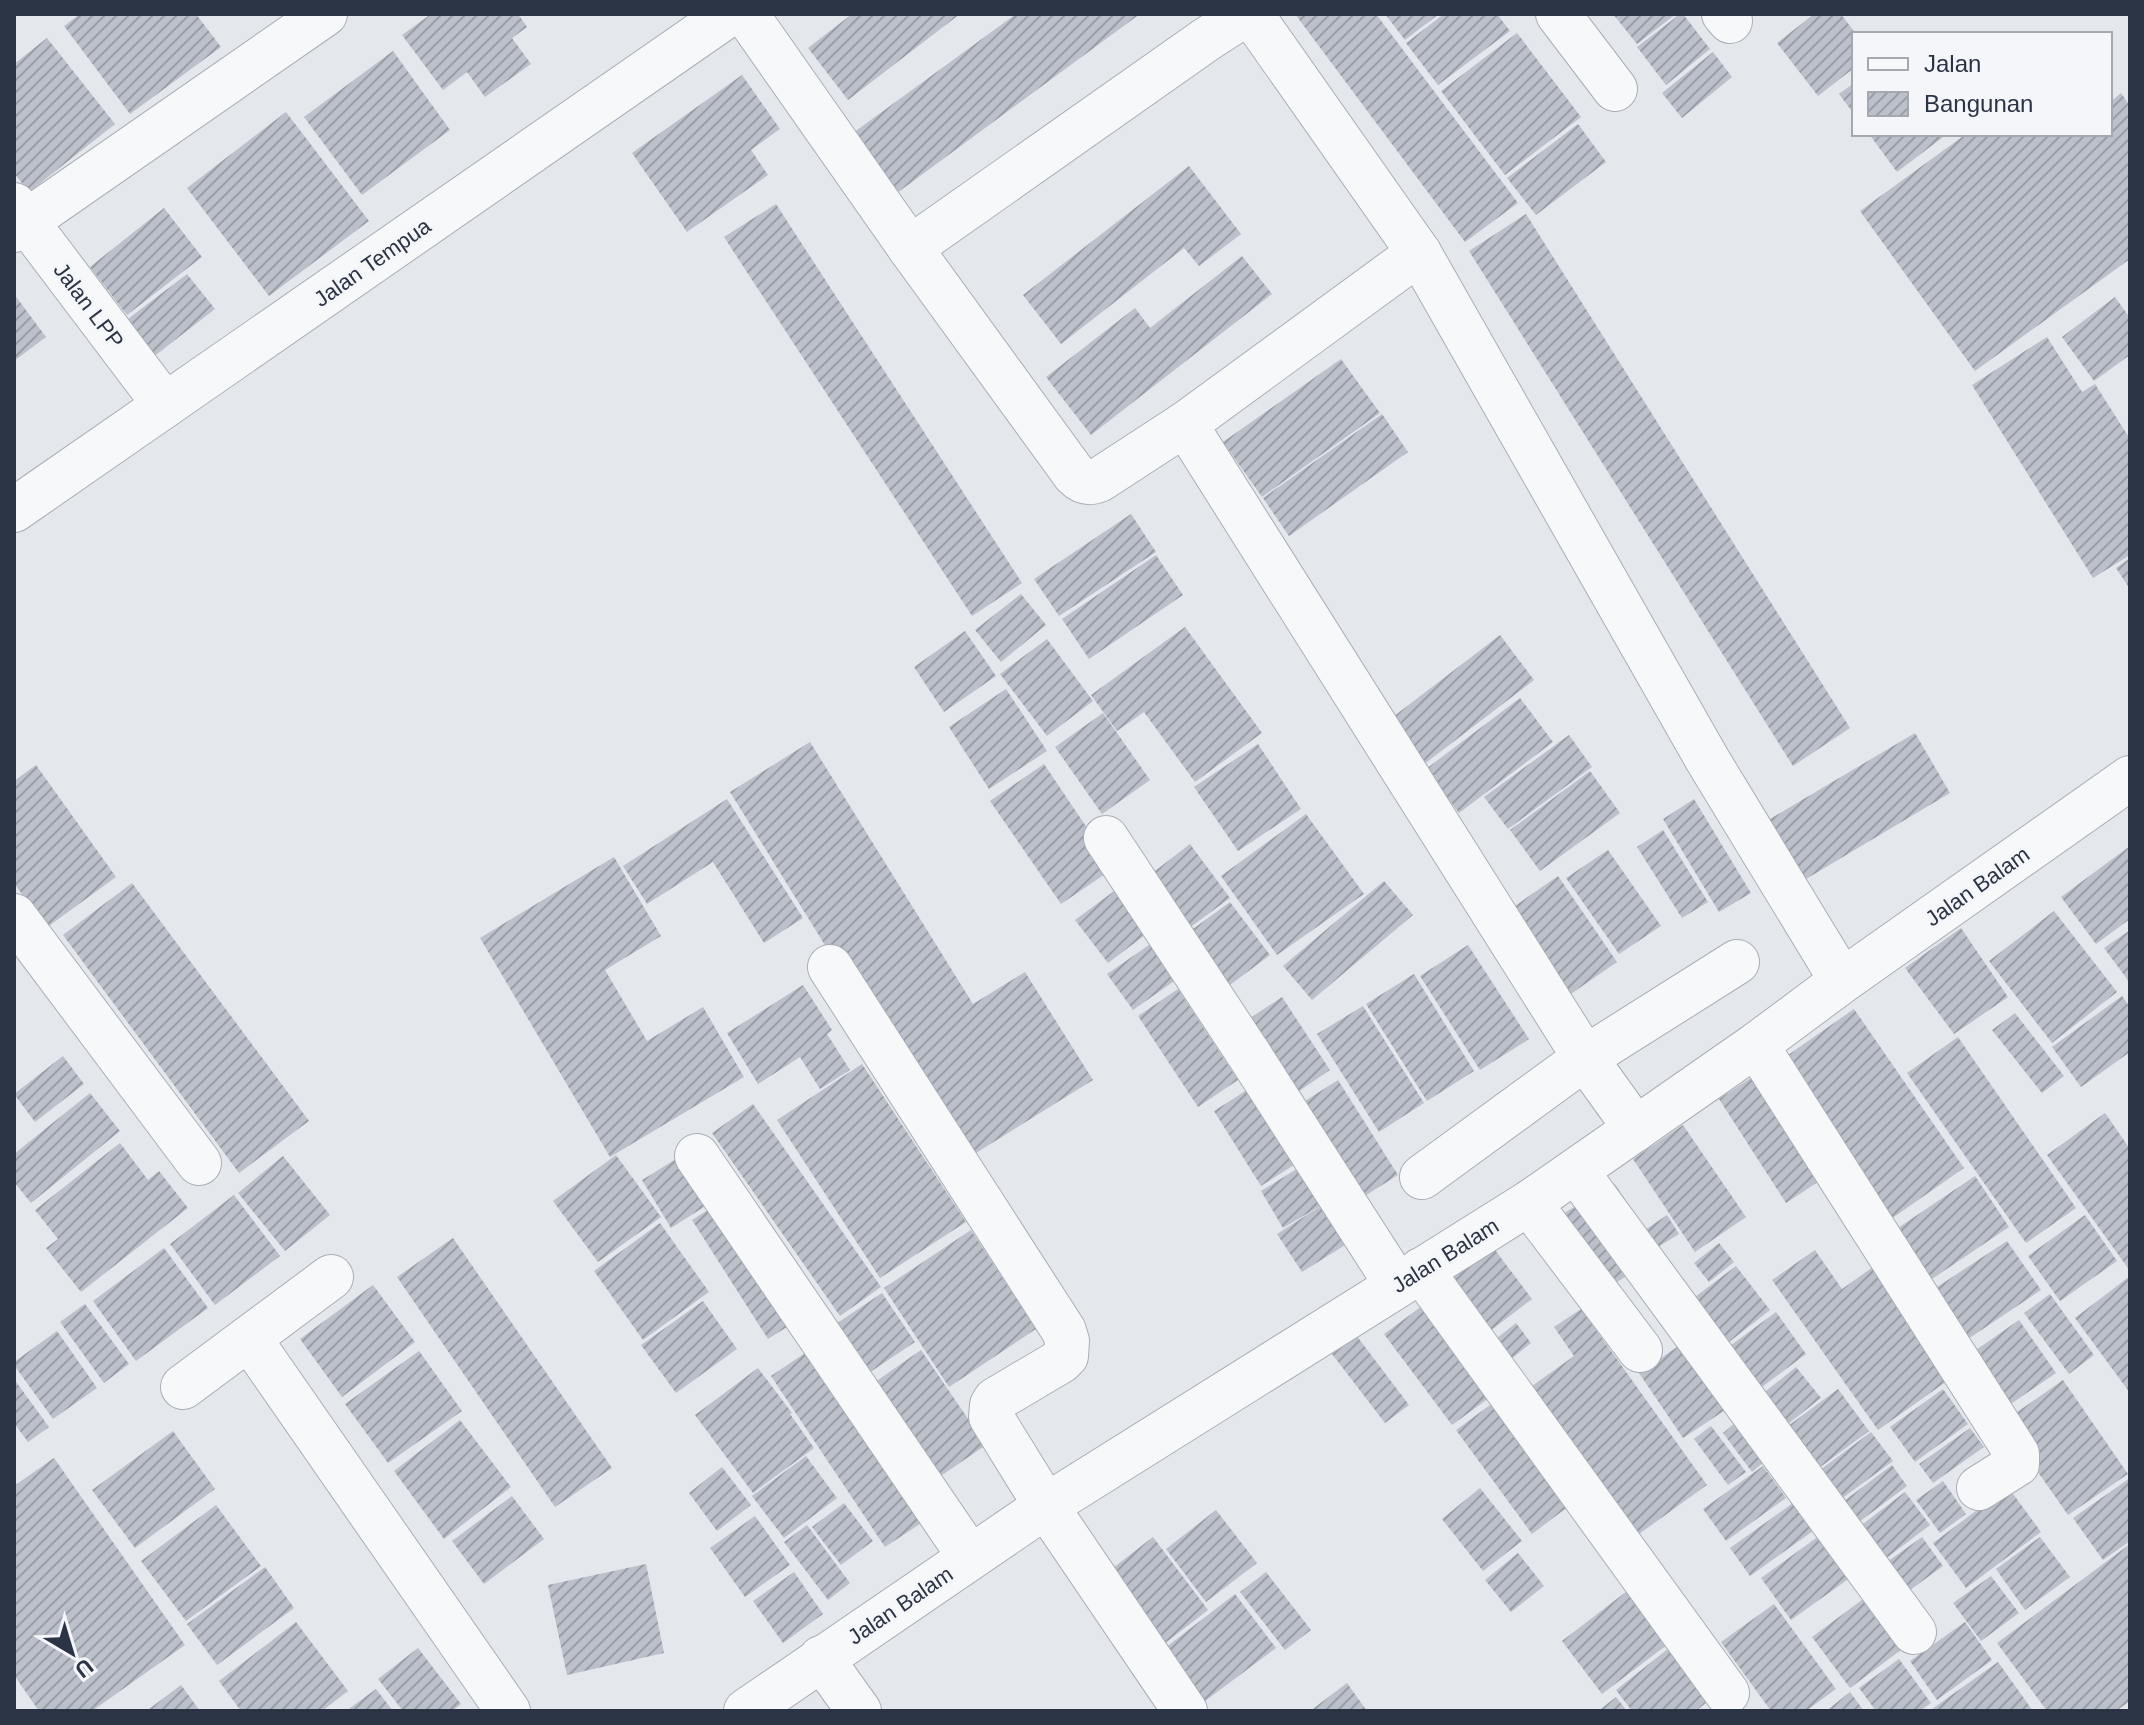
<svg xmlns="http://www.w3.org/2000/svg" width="2144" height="1725" font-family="Arial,sans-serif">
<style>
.building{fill:url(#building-hatch)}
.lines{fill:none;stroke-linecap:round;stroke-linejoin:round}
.minor-casing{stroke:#a9aeb7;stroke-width:46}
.minor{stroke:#f7f8fa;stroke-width:44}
.labels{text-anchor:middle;stroke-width:6;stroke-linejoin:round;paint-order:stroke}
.street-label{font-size:22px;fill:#2b3445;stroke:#f4f6f9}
</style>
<defs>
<pattern id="building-hatch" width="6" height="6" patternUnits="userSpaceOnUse" patternTransform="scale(2)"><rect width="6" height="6" fill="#bbc0ca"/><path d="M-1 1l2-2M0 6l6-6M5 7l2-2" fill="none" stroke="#989da6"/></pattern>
</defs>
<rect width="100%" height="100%" fill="#e4e7ec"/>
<!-- building -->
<g class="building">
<path d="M80,14H196L221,47L130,114L64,26Z"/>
<path d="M431,14H518L527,27L512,38L531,64L485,97L467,72L443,90L402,35Z"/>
<path d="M852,14H960L848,100L808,48Z"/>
<path d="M1016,14H1140L897,193L853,133Z"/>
<path d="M1295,14H1376L1518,203L1465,242Z"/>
<path d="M1385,14H1439L1405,40Z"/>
<path d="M1444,14H1497L1510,31L1438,85L1406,43Z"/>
<path d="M1613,14H1676L1637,44Z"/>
<path d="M1680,14H1683L1710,49L1666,85L1637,47Z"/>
<path d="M1814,14H1841L1856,34H1854V68L1818,96L1777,43Z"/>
<path d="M1517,33L1581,117L1505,175L1441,91Z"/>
<path d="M47,38L115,124L29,192L14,173V64Z"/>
<path d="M393,51L450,130L362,195L304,117Z"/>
<path d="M1713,52L1732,77L1682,118L1662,93Z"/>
<path d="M742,75L780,129L751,150L768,175L687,232L632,153Z"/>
<path d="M1854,83V114L1839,94Z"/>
<path d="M2121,93L2130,106V259L1975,371L1860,211L1966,134H2110V102Z"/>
<path d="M286,112L369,221L269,296L187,188Z"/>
<path d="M1578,124L1606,162L1536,215L1507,178Z"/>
<path d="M1869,134H1947L1897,172Z"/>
<path d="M1189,166L1241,234L1199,266L1184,248L1061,344L1023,295Z"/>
<path d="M776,204L1022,583L972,616L724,237Z"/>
<path d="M164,208L202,257L127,315L90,267Z"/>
<path d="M1526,214L1850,728L1793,766L1469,251Z"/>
<path d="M1242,256L1272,294L1091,435L1046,377L1135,308L1150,328Z"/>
<path d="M187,274L215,309L148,361L120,325Z"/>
<path d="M14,294L46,337L14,361Z"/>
<path d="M2115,297L2130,318V355L2094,381L2062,337Z"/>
<path d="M2047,337L2082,392L2095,384L2130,439V555L2093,578L1972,385Z"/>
<path d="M1341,359L1380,413L1262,497L1223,442Z"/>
<path d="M1382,414L1408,452L1289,536L1263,498Z"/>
<path d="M1131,514L1156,552L1059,616L1034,579Z"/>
<path d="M1156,555L1183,595L1089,659L1062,619Z"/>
<path d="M2130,558V589L2116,568Z"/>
<path d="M1021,594L1046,625L1001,662L975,630Z"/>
<path d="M1185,627L1262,733L1195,782L1144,712L1117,731L1091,695Z"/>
<path d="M965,631L996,676L944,712L914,667Z"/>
<path d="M1500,635L1534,680L1423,765L1389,720Z"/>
<path d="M1047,639L1093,701L1047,736L1000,674Z"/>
<path d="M1006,689L1047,751L989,789L949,727Z"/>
<path d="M1520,698L1553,742L1459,813L1426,769Z"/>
<path d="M1103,713L1150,780L1102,814L1055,747Z"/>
<path d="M1915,733L1950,793L1801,882L1765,822Z"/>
<path d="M1569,735L1592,767L1508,829L1484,797Z"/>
<path d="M810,742L973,1004L1025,972L1093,1080L960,1163L730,792Z"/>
<path d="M1258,744L1301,809L1238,851L1194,787Z"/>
<path d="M1044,764L1114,868L1061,904L990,801Z"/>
<path d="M36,765L116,877L46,928L14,883V781Z"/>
<path d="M1590,771L1620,813L1540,871L1510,830Z"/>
<path d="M727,799L803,918L764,943L713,862L647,904L623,866Z"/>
<path d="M1694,799L1751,893L1719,912L1663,819Z"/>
<path d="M1306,814L1364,894L1277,955L1221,876Z"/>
<path d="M1663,830L1708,902L1682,918L1637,847Z"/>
<path d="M1190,844L1230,898L1181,934L1142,881Z"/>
<path d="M2130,846V919L2096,944L2061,897Z"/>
<path d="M1608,850L1661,926L1619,954L1566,878Z"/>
<path d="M614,857L661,936L605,970L647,1041L703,1007L744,1077L610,1157L480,938Z"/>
<path d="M1558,876L1617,962L1565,998L1506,912Z"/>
<path d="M1384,881L1413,915L1312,1000L1283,966Z"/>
<path d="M132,883L309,1121L239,1173L63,935Z"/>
<path d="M1125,883L1157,926L1108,963L1075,920Z"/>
<path d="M1230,902L1270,955L1222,991L1182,937Z"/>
<path d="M2054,911L2117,992L2052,1043L1989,961Z"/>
<path d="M1961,928L2008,997L1954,1034L1905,968Z"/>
<path d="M2130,930V983L2104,948Z"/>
<path d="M1165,934L1190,970L1133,1010L1107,974Z"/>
<path d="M1468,945L1529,1039L1480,1070L1420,976Z"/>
<path d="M1414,974L1474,1071L1427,1101L1366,1004Z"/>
<path d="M803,985L832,1030L827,1034L850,1070L820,1089L800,1057L758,1084L727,1033Z"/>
<path d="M1178,989L1238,1080L1198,1107L1138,1016Z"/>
<path d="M2122,996L2130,1007V1052L2081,1087L2052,1047Z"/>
<path d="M1282,997L1330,1070L1286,1100L1238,1026Z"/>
<path d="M1363,1006L1424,1103L1379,1132L1317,1034Z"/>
<path d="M1854,1009L1964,1168L1891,1219L1781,1060Z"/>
<path d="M2015,1013L2064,1076L2042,1093L1992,1030Z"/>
<path d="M1958,1037L2076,1208L2026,1243L1907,1073Z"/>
<path d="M63,1056L84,1084L35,1122L14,1094Z"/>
<path d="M862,1064L966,1222L880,1278L777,1120Z"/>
<path d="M1757,1074L1824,1178L1786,1203L1719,1099Z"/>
<path d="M1338,1080L1398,1175L1349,1206L1289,1111Z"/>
<path d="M1261,1081L1308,1156L1261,1186L1214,1111Z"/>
<path d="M90,1093L120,1131L31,1203L14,1182V1154Z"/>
<path d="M753,1104L881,1287L840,1316L712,1133Z"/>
<path d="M2105,1113L2130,1149V1271L2047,1155Z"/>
<path d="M1683,1125L1746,1217L1695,1252L1633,1159Z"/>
<path d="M120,1143L148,1180L159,1171L188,1208L81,1292L46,1248L58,1239L35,1210Z"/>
<path d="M689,1151L718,1198L671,1228L642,1180Z"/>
<path d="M616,1155L661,1217L598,1262L553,1201Z"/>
<path d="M283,1156L330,1215L285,1251L238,1193Z"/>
<path d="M1311,1160L1358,1237L1302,1272L1277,1234L1327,1202L1283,1228L1261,1191Z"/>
<path d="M1975,1176L2009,1227L1929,1281L1895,1230Z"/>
<path d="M1615,1184L1645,1230L1667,1215L1679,1234L1640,1258L1600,1194Z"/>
<path d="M234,1195L280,1256L215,1305L170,1244Z"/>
<path d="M722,1201L798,1320L768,1339L692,1220Z"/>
<path d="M1579,1204L1625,1277L1604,1290L1558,1217Z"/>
<path d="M2085,1215L2117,1261L2060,1301L2028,1256Z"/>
<path d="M660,1223L709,1292L643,1340L594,1271Z"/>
<path d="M971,1230L1036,1329L949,1387L884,1288Z"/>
<path d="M453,1238L612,1468L555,1507L397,1277Z"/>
<path d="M2007,1241L2041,1290L1959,1345L1925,1295Z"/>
<path d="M1489,1242L1532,1299L1481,1338L1437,1281Z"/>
<path d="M1719,1243L1734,1262L1709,1282L1694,1263Z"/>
<path d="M164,1248L208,1308L136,1361L93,1301Z"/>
<path d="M1815,1250L1842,1289L1873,1267L1950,1379L1878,1430L1772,1280Z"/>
<path d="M1736,1266L1770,1310L1724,1346L1691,1300Z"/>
<path d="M2130,1276V1393L2075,1318Z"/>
<path d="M373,1285L415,1342L342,1397L300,1339Z"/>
<path d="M882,1293L915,1342L857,1381L824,1332Z"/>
<path d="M2050,1294L2094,1355L2069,1374L2024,1313Z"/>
<path d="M1433,1298L1500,1390L1452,1425L1384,1334Z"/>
<path d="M703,1301L737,1349L676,1393L641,1345Z"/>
<path d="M85,1304L129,1364L104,1383L60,1322Z"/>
<path d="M1581,1309L1707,1485L1639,1534L1532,1386L1574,1356L1554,1327Z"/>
<path d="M1776,1312L1806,1354L1754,1393L1723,1351Z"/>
<path d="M2019,1320L2056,1373L2002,1410L1966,1357Z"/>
<path d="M1516,1323L1531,1343L1504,1365L1488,1345Z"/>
<path d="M57,1331L97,1388L53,1419L14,1365V1362Z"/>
<path d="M1356,1335L1409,1405L1385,1423L1332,1354Z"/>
<path d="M1683,1343L1727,1409L1683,1438L1639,1373Z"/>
<path d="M921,1350L986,1445L929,1484L865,1389Z"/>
<path d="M419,1351L462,1411L388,1463L345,1404Z"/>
<path d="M808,1351L923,1522L885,1547L771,1376Z"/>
<path d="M1796,1367L1821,1398L1774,1435L1750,1404Z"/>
<path d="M758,1368L792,1413L790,1414L814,1448L753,1493L695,1415Z"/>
<path d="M14,1379L49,1427L28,1442L14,1423Z"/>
<path d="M2063,1380L2128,1474L2068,1515L2003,1422Z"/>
<path d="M1838,1389L1869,1431L1819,1468L1788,1426Z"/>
<path d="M1943,1389L1968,1424L1915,1462L1890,1427Z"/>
<path d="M1505,1394L1581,1497L1532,1534L1456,1430Z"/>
<path d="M1746,1414L1775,1453L1752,1472L1723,1433Z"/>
<path d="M460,1420L511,1487L444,1539L394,1471Z"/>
<path d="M1711,1426L1746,1472L1728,1485L1694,1439Z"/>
<path d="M1970,1428L1984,1447L1933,1483L1919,1464Z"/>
<path d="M173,1431L215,1489L135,1548L92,1490Z"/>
<path d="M1871,1432L1893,1461L1833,1505L1812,1476Z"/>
<path d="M806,1456L837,1498L784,1538L752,1496Z"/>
<path d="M54,1458L185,1645L92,1711H39L14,1675V1486Z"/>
<path d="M1892,1465L1907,1486L1851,1528L1836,1507Z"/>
<path d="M1763,1466L1786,1498L1726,1541L1703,1509Z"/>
<path d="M722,1467L751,1505L717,1531L689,1493Z"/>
<path d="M2130,1478V1541L2103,1560L2073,1518Z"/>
<path d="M1943,1481L1966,1514L1940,1533L1916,1500Z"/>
<path d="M2008,1487L2041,1532L1966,1588L1933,1543Z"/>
<path d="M1480,1488L1522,1541L1483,1571L1442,1519Z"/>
<path d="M1905,1492L1930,1525L1876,1566L1851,1533Z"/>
<path d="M512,1496L544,1539L484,1584L452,1541Z"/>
<path d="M844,1503L873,1541L841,1565L812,1527Z"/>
<path d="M1793,1503L1813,1531L1750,1576L1730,1548Z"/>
<path d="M216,1505L261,1566L186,1621L141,1561Z"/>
<path d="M1216,1510L1257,1563L1206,1602L1166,1549Z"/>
<path d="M755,1516L790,1565L745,1597L710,1548Z"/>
<path d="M807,1525L850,1583L828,1600L784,1542Z"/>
<path d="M1823,1533L1854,1575L1791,1620L1761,1578Z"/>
<path d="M1153,1537L1208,1610L1164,1644L1109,1571Z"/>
<path d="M1922,1537L1943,1566L1902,1596L1880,1567Z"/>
<path d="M2040,1537L2070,1577L2025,1610L1996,1569Z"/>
<path d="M2130,1544V1701L2116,1711H2047L1997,1643Z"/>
<path d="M1518,1553L1544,1586L1511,1612L1485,1580Z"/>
<path d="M646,1564L664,1653L567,1675L548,1585Z"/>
<path d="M265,1567L294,1608L217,1665L187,1624Z"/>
<path d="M794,1572L823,1614L783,1643L753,1601Z"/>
<path d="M1266,1572L1311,1630L1285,1650L1240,1592Z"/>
<path d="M1991,1576L2019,1613L1981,1641L1953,1603Z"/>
<path d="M1631,1588L1672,1641L1602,1694L1562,1641Z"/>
<path d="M1235,1594L1276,1648L1205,1701L1165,1648Z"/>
<path d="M1870,1594L1909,1644L1850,1688L1812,1637Z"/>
<path d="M1774,1604L1836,1689L1806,1711H1771L1721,1642Z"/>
<path d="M296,1622L348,1691L322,1711H241L219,1681Z"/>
<path d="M1965,1622L1992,1660L1937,1700L1910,1661Z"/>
<path d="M1674,1644L1713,1697L1696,1711H1632L1616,1690Z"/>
<path d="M418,1648L461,1704L452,1711H403L378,1679Z"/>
<path d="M1899,1659L1931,1703L1920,1711H1876L1859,1688Z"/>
<path d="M1998,1662L2033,1711H1929Z"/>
<path d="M1347,1683L1367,1711H1310Z"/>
<path d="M181,1685L200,1711H150L149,1709Z"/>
<path d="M376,1689L393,1711H346Z"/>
<path d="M1850,1692L1864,1711H1826Z"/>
<path d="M1616,1697L1627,1711H1598Z"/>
</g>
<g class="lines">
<defs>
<g id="minor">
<path d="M746,14L910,248L1075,475C1082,482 1089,484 1099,480L1185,424L1419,253"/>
<path d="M1251,14L1419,253L1707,759L1842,981"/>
<path d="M1558,14L1615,89"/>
<path d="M1724,14L1730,21"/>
<path d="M14,205L165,405"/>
<path d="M14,230L325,14"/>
<path d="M910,248L1207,39L1246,14"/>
<path d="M1185,424L1585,1058L1636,1129"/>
<path d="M14,510L729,14"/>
<path d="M1106,838L1250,1056L1397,1285"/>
<path d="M14,916L199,1163"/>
<path d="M830,967L1064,1331L1067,1341L1066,1356L1061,1361L995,1400L992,1405L991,1417L1046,1506L1185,1711"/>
<path d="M1756,1045L2017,1454V1464L1979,1488"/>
<path d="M697,1156L970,1557"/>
<path d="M1576,1171L1914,1632"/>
<path d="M1422,1177L1585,1058L1737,962"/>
<path d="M1529,1203L1640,1350"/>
<path d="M1421,1270L1727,1693"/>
<path d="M249,1338L508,1711"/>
<path d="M183,1387L331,1277"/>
<path d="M821,1658L859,1711"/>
<path d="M746,1711L1046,1506L1529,1203L1756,1045L1842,981L2130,778"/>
</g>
</defs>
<!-- minor casing -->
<use href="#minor" class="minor-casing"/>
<!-- minor -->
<use href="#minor" class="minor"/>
</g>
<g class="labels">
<!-- street labels -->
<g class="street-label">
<text transform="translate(372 262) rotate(-35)" y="8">Jalan Tempua</text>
<text transform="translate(89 305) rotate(53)" y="8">Jalan LPP</text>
<text transform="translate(1977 886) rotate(-35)" y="8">Jalan Balam</text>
<text transform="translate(1445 1255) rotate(-32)" y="8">Jalan Balam</text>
<text transform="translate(900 1605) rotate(-34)" y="8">Jalan Balam</text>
</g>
</g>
<!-- border -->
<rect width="2144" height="1725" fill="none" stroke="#2b3445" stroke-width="32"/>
<!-- legend -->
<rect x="1852" y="32" width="260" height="104" fill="#f4f6f9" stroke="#a4a8b1" stroke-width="2"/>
<rect x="1868" y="58" width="40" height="12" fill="#f7f8fa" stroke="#a4a8b1" stroke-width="2"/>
<text x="1924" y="72" font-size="24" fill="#2b3445">Jalan</text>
<rect x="1868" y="92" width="40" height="24" fill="url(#building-hatch)" stroke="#a4a8b1" stroke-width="2"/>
<text x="1924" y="112" font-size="24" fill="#2b3445">Bangunan</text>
<!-- north arrow -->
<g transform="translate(72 1653) rotate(142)" stroke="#f4f6f9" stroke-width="6" paint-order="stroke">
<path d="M0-6L14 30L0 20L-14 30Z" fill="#2b3445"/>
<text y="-12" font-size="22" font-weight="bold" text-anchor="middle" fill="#2b3445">U</text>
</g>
</svg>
